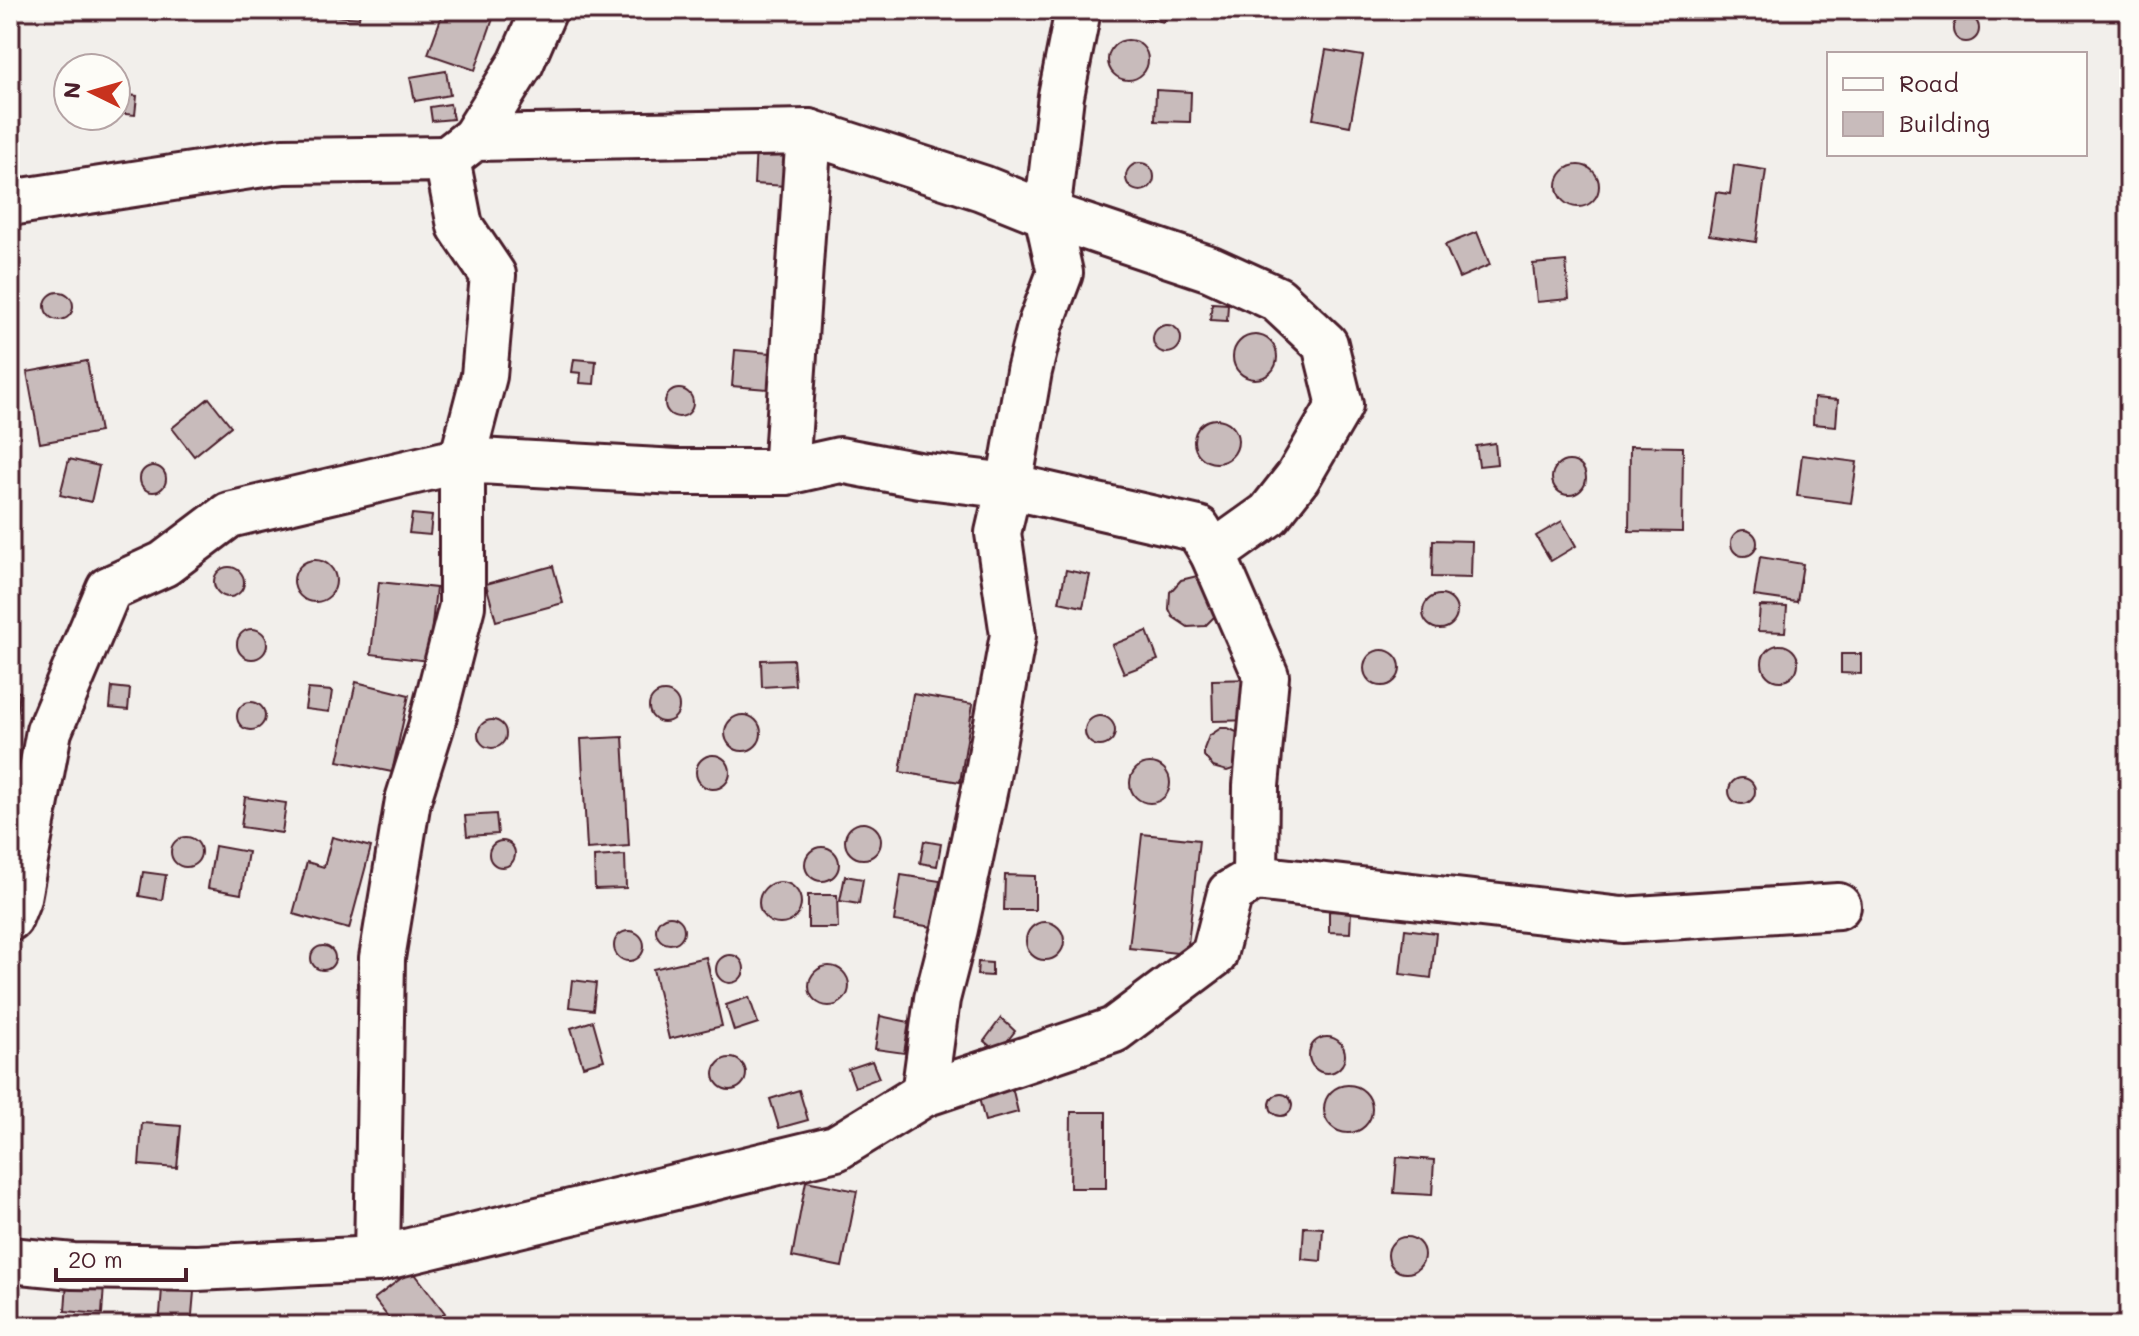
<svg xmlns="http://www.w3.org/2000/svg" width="2139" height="1336" font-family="Mali,sans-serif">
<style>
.building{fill:#c8bbbb;stroke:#4a1f2b;stroke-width:2}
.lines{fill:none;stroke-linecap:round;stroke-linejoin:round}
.minor-casing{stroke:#4a1f2b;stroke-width:50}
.minor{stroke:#fdfcf7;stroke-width:44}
</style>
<rect width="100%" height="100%" fill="#f2efeb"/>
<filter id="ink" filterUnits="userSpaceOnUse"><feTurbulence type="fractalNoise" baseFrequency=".0125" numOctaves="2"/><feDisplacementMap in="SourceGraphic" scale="16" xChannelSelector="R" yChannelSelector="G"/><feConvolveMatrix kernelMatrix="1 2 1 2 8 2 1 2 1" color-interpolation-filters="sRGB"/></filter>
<g filter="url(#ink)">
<!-- building -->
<g class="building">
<path d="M237,10H280V14Z"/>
<path d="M322,10H360L359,18L321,15Z"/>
<path d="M444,10H496L475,70L428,54Z"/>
<path d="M1146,10H1167L1164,22L1144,17Z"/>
<circle cx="1966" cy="29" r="13"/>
<circle cx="1128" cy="60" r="20"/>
<path d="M1326,50L1363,56L1350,126L1313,119Z"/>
<path d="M446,71L450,95L415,101L410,77Z"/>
<path d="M1156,90L1191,92L1190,122L1155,121Z"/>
<path d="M116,94L137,96L135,115L116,113Z"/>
<path d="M450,104L453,119L432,121L430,107Z"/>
<path d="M756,146L789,148L786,186L754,184Z"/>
<circle cx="1140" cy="177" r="14"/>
<circle cx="1578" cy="186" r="21"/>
<path d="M1734,165L1766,170L1756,242L1709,235L1716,192L1730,194Z"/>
<path d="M1477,232L1490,265L1459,278L1445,245Z"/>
<path d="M10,250L18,255L20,264L18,271L10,277Z"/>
<path d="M1566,261L1569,299L1537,302L1533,264Z"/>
<circle cx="59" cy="306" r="14"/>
<path d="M1212,303L1228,304L1227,321L1210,320Z"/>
<circle cx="1167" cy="339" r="14"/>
<circle cx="1255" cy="357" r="22"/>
<path d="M735,350L783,354L780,390L732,386Z"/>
<path d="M574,359L596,361L594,384L580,383L581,373L572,372Z"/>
<path d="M87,361L100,432L40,443L27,372Z"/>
<circle cx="679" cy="403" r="14"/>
<path d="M209,398L231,426L194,456L172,428Z"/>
<path d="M1814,398L1838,400L1836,426L1813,424Z"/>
<circle cx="1216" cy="441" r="22"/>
<path d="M1495,443L1497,464L1479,466L1476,446Z"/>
<path d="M1630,446L1683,447L1682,532L1629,531Z"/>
<path d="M1802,455L1857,462L1851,503L1797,496Z"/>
<path d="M69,459L99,466L91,502L60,495Z"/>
<circle cx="1569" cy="478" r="17"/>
<circle cx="153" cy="479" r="13"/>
<path d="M412,514L432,516L430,535L409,533Z"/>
<path d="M1562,521L1576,546L1551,561L1536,536Z"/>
<circle cx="1744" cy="543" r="13"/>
<path d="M1433,540L1472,541L1471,578L1432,577Z"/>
<path d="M1760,557L1803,564L1797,602L1754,596Z"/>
<circle cx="315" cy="581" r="21"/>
<path d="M553,566L563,603L496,621L486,584Z"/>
<circle cx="229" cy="582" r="15"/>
<path d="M1066,570L1090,575L1083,607L1059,602Z"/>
<path d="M1197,576L1205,578L1218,613L1205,626L1188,627L1173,617L1169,609L1170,592L1181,580Z"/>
<path d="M379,582L436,588L428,661L371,654Z"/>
<circle cx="1440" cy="612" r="17"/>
<path d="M1760,606L1787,607L1785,632L1758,631Z"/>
<circle cx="252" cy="644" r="15"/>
<path d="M1147,631L1158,660L1124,673L1112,645Z"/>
<circle cx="1780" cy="663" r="18"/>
<circle cx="1382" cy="668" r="18"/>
<path d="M1841,654H1861V674L1841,673Z"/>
<path d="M793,659L795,685L762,687L761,660Z"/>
<path d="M1257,679L1258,720L1213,721L1212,680Z"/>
<path d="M356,682L409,695L392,772L338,761Z"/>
<path d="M112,687L130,689L128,710L110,708Z"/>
<path d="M308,689L332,691L329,712L305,709Z"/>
<path d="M10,691L20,692L14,736L10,735Z"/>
<circle cx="664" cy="707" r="15"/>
<path d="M913,694L973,704L960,782L900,772Z"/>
<circle cx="251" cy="716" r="14"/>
<circle cx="743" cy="733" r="18"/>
<circle cx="1100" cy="731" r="15"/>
<circle cx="492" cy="734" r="14"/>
<path d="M1221,728H1228L1241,734L1239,767L1227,771L1213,767L1204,756V749L1209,736Z"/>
<path d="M623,737L629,846L587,849L581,739Z"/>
<circle cx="713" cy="772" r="17"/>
<circle cx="1150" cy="783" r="20"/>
<circle cx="1742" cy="791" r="13"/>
<path d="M245,797L286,803L282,833L241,827Z"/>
<path d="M496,814L498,834L467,836L465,816Z"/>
<circle cx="863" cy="841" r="18"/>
<path d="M1142,834L1199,840L1187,954L1129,948Z"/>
<circle cx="186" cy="852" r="15"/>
<path d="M332,837L371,847L349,929L293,914L307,862L324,867Z"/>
<circle cx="502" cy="854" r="13"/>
<path d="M924,841L941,844L937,866L920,863Z"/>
<path d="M215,846L248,852L241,894L208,888Z"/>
<circle cx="822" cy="864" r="17"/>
<path d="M625,855L626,888L595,889L594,857Z"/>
<path d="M143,872L166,875L162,900L139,896Z"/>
<path d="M901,875L940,881L933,927L894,921Z"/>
<path d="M1005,875L1035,876V910H1004Z"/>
<path d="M845,876L863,879L859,904L840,901Z"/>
<circle cx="780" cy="903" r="21"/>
<path d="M808,895H837L838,928H808Z"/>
<path d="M1329,911L1351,912L1350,933L1329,932Z"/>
<circle cx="670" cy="930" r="14"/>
<circle cx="1045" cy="941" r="19"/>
<path d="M1405,929L1436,933L1431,978L1400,974Z"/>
<circle cx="629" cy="946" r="15"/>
<circle cx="323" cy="958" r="12"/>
<circle cx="730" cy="969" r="14"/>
<path d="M706,957L722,1026L669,1039L653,969Z"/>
<path d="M978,962L992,963V976L977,975Z"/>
<circle cx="829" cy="986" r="20"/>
<path d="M572,980L596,983L593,1010L569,1007Z"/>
<path d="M749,997L758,1023L734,1031L726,1005Z"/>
<path d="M880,1016L909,1022L904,1053L875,1049Z"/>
<path d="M1001,1018L1015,1031L998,1053L984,1041Z"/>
<path d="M593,1021L604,1060L583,1066L571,1028Z"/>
<circle cx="1327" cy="1055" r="18"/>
<circle cx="730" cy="1074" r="16"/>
<path d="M872,1061L879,1078L855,1087L848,1069Z"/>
<path d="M1009,1074L1018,1112L985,1121L975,1083Z"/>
<circle cx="1348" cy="1109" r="24"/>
<path d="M799,1090L808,1120L779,1128L770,1099Z"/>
<circle cx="1281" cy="1105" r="11"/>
<path d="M1071,1112H1106V1188H1070Z"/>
<path d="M142,1123L181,1126L177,1168L139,1165Z"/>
<path d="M1397,1157L1434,1160L1432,1195L1394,1193Z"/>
<path d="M806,1181L857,1191L842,1267L792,1257Z"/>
<path d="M1304,1227L1323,1228L1321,1261L1302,1259Z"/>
<circle cx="1406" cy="1255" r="18"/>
<path d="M412,1270L445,1313L429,1326H395L374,1299Z"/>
<path d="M67,1282L104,1285L102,1314L65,1311Z"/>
<path d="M162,1289L194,1292L191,1326H159Z"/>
<path d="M460,1317L469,1319L475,1326H449Z"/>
</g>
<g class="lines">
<defs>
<g id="minor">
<path d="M474,138L521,63L544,10"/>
<path d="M447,159L474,138L809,132L982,188L1047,214L1211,269L1277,299L1325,344L1340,405L1298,477L1269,514L1213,554"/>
<path d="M10,203L283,161L447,159L460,226L493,275L484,376L462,460L229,515L164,564L109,589L49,731L18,898L10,918"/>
<path d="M786,472L809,132"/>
<path d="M924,1094L937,999L955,929L986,783L1013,635L998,533L1009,486L1029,371L1041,323L1060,273L1047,214L1061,96L1078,10"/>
<path d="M377,1259L382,958L408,800L431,727L462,606V460L677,472H786L840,460L919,475L1009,486L1198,529L1213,554L1266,676L1256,786L1255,878"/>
<path d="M10,1260L73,1266L197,1268L377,1259L836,1148L924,1094L1114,1030L1214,955L1230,893L1255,878L1622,920L1838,906"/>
</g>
</defs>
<!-- minor casing -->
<use href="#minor" class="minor-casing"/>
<!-- minor -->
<use href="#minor" class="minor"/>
</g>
</g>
<!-- margin -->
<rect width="2139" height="1336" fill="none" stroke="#fdfcf7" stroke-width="40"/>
<rect x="20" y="20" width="2099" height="1296" fill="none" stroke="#4a1f2b" stroke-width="3" filter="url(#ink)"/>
<!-- legend -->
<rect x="1827" y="52" width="260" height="104" fill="#fdfcf7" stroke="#b5a4a5" stroke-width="2"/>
<rect x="1843" y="78" width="40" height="12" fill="#fdfcf7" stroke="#b5a4a5" stroke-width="2"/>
<text x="1899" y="92" font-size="24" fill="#4a1f2b">Road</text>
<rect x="1843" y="112" width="40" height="24" fill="#c8bbbb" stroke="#b5a4a5" stroke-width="2"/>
<text x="1899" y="132" font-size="24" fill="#4a1f2b">Building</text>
<!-- north arrow -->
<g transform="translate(92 92) rotate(275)"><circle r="38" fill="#fdfcf7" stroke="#b5a4a5" stroke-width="2"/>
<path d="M0-6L14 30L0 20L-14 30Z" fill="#c8321e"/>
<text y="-12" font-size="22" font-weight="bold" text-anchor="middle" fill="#4a1f2b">N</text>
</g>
<!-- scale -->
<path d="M56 1268v12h130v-12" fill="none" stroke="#4a1f2b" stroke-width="4"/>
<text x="68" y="1268" font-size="24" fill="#4a1f2b" stroke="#fdfcf7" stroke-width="6" paint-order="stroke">20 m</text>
</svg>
